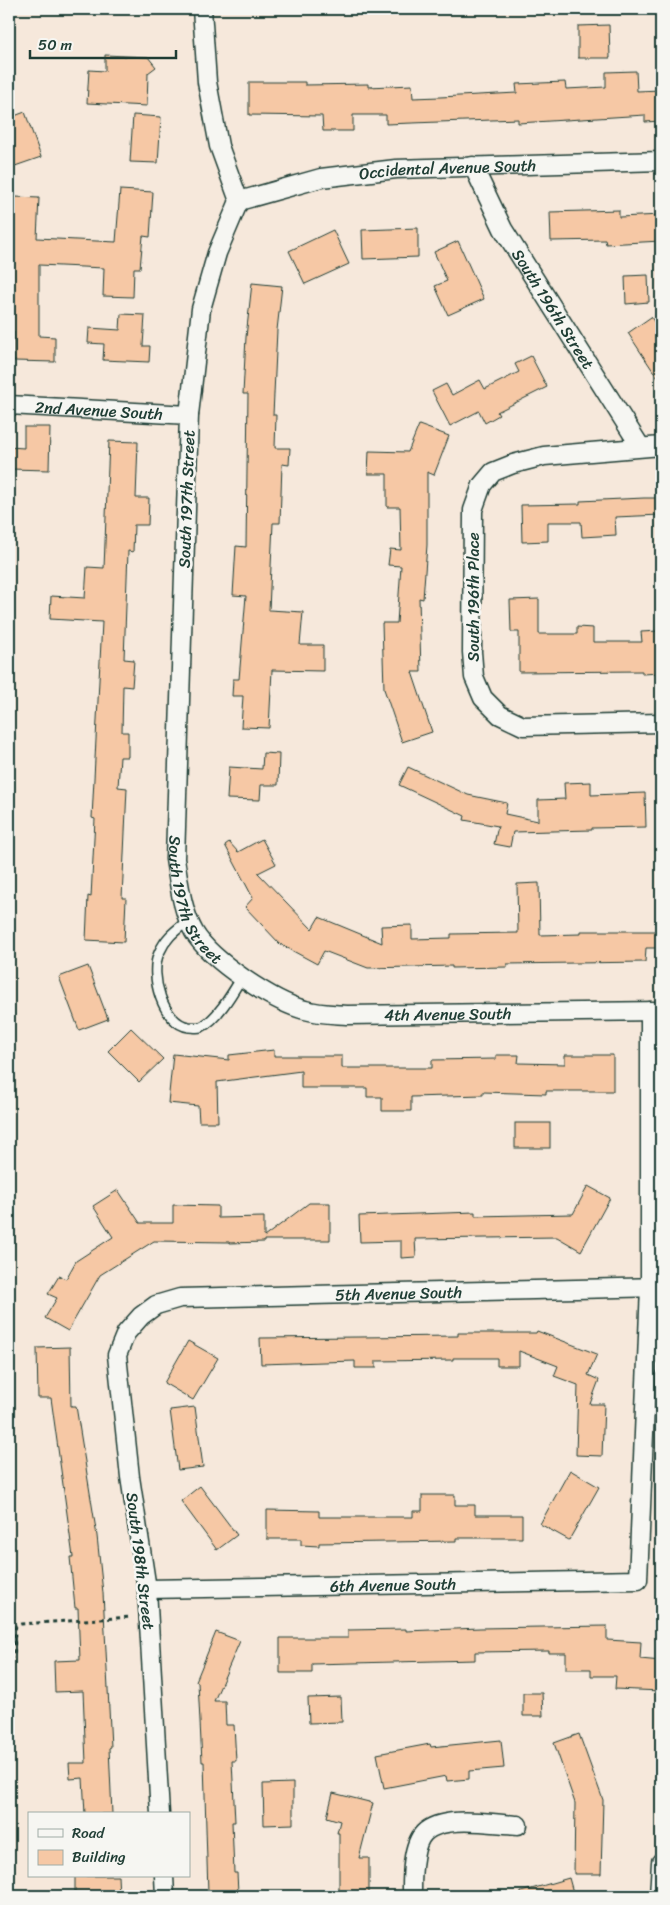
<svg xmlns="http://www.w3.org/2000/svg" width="670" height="1905" font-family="Sriracha,sans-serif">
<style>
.built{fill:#f6decb}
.building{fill:#f6c8a5;stroke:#1f3d34}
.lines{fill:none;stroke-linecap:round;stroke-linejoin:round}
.lane-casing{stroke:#1f3d34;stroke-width:12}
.street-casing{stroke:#1f3d34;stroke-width:21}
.path{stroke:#1f3d34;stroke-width:3;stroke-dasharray:4 4;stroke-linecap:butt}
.lane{stroke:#f6f6f2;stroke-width:9}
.street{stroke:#f6f6f2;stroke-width:18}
.labels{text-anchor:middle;stroke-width:5;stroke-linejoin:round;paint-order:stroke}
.street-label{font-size:16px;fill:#1f3d34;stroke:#f6f6f2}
</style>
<rect width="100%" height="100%" fill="#f6e8db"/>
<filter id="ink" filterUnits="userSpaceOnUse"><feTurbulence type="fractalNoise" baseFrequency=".02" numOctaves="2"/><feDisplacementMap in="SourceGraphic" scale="10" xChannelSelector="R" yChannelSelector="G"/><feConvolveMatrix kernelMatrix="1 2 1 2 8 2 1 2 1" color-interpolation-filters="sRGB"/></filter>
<g filter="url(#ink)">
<!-- built -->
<path class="built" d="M9,1508L12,1896H9Z"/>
<!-- building -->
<g class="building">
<path d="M609,25L610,58H578V26Z"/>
<path d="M105,55L148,57L156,67L148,73L147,106L87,103L89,70L105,71Z"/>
<path d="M636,71L637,91L661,90V121L645,122V115L518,123V119L386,124V115H353V131H323L322,116L249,115V82H305V85L368,84V87L412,85L413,98L440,97L517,93L516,84L565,82L566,89L606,87V72Z"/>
<path d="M25,112L41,157L15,166L9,147V118Z"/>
<path d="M133,115L161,117L158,163L130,162Z"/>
<path d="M120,190L153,192L150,237L143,236L140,268H134L133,297L103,296L104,268L39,265V336L55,337V362L14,361V332H9V269H12L15,197L39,198L37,238L116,242Z"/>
<path d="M619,210V217L661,215V241L606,244L605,240L551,241L550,212Z"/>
<path d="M418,228V257L363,259L362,230Z"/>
<path d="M333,230L349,264L305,284L289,251Z"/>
<path d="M458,241L484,299L448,315L435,286L447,281L434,252Z"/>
<path d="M648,275L649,302L626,304L625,276Z"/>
<path d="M252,283L282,286L277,330L273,415H276L275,448H290L289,465L282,464L280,523H273L269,610L303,612L300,645H323V671L272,670L269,728L241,727L243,696H232L233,679H239L246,596L233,595L236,546L246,547L248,394H243L246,337Z"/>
<path d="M121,314L145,315L143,346H150L149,362L103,360L104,344L88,343L89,328L120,330Z"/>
<path d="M651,317L661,332V383L628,333Z"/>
<path d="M531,356L547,387L497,412L499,415L485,423L479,411L450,426L432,391L446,384L452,395L480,380L485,389L519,372L515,364Z"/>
<path d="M419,425L449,436L434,475L427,472V545L423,599L419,598L421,672H412L432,732L402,742L384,689L382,623H397L401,566L388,565L390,549L401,550L400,507H387V474H368L369,451L408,452Z"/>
<path d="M24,427H50L49,470L9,469V447L24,448Z"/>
<path d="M109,441L138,442L136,498H149L148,525H134L133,552L128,551L124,659L134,660L132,687L123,686L122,732H128V757H120L118,787L127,788L122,898H126L124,942L86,940L88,896L91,897L95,819L92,818L102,622L50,619L51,596L85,598L87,567L104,568Z"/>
<path d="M644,498H661V515L615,517L616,535L582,537L581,522H548V541L522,542L521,505L580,504V501Z"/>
<path d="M539,599V634H577V627L593,628V642H642L641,632L658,631V645H661V673L642,674V671L519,672V632H511L510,600Z"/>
<path d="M263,753L279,754L278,785H261L260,800L227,799L229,767L262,769Z"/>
<path d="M408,767L468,795L507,803L505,814L538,821V800L565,799L564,783L591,782V795L645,793L646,827L592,828V830L513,832L510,847L494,844L498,826L464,820L465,816L399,785Z"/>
<path d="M262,839L276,864L258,873L312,929L319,917L382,943L381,926L412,925V939L451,938V934L518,933L517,884L539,883L540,935L581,934V931H661V948H646L645,962L507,964V967L452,968V966L368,968L324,951L317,964L280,944L245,907L253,898L225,845L229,842L238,852Z"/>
<path d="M88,966L108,1019L79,1030L59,977Z"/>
<path d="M131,1028L163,1059L139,1082L108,1051Z"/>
<path d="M274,1050V1056H342V1068H432V1060L496,1059V1055H519L518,1063L565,1064V1055H613V1091H546V1094L483,1092V1095L411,1097V1111H382V1097H367V1088H301V1071L217,1082L218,1122H199L198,1106L168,1103L173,1054L229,1060V1055Z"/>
<rect x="515" y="1123" width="35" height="25"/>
<path d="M588,1186L610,1198L581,1251L557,1237L415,1239L416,1257L401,1258V1241L360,1242L359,1216L475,1212V1216L573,1214Z"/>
<path d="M118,1190L140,1223H173V1205L218,1206V1218L264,1217V1237L309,1203H330V1240H264V1242L229,1243V1242L154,1241L100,1275L68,1331L45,1318L57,1298L48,1294L59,1276L66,1279L76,1261L113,1237L93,1206Z"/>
<path d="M537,1331L597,1354L588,1375L599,1380L590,1404H604L602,1456L576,1455L578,1385L554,1376L558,1366L519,1351V1366H497V1358H453V1360L376,1361V1368H355V1361L261,1364L260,1338L458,1336V1333H536Z"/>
<path d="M188,1341L218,1358L193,1400L164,1383Z"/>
<path d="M70,1347L71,1406H76L97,1536L103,1593L111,1747L109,1748L112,1814H85L83,1778L70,1779L69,1763H86L83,1691L55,1692L54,1661L80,1660L78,1608H75L70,1557H73L51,1398H38L37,1348Z"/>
<path d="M195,1407L203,1467L178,1470L170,1410Z"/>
<path d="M570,1470L599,1487L569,1540L540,1524Z"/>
<path d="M200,1486L237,1535L217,1550L181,1501Z"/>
<path d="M422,1495H455V1505H475V1515H522V1538H456V1541L319,1543V1546L301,1545V1539H267V1510L319,1511V1517H413V1511H422Z"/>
<path d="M607,1626V1640L641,1642L640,1659L661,1661V1691L615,1689L616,1676H591V1669H566V1653H549V1651L475,1652V1660L312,1664V1673H280V1638H348V1630L406,1629V1631L480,1628Z"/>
<path d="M216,1632L240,1641L214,1701H225L226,1725H234L236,1761H232L235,1822H232L234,1873H237L238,1892L208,1893L204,1762H202L198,1682L196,1681Z"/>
<path d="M523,1693H542L543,1716H523Z"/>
<path d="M341,1697L342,1722L309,1723L308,1698Z"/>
<path d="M579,1734L603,1800L601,1874H574L575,1803L554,1743Z"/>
<path d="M501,1740L504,1768L469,1771V1779L447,1781L446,1776L384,1788L377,1754L430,1744L431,1747Z"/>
<path d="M293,1783V1824L264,1825L263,1784Z"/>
<path d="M333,1793L373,1803L359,1858H369V1896H339V1833H337L340,1821L327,1817Z"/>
<path d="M75,1876H118L119,1896H75Z"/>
<path d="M569,1878L574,1896H521V1892Z"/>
</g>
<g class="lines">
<defs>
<path id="lane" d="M189,920C175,931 166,937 159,953C149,975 163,1024 189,1027C193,1027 197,1028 201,1027C217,1020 233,992 242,977"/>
<g id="street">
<path id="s1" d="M202,9L207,82L219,146L239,201L217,253L201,309L189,415L175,859C179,883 182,911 194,932C211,961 274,1002 305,1010C319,1014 334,1014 347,1015L661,1011"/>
<path id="s2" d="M473,166L503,229L640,446"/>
<path id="s3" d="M239,201L321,178L396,169L661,161"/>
<path id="s4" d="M9,405L189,415"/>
<path d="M661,446L544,456L513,464L493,472L482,485L473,510L472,652L474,677L483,698L500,715L523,726L661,723"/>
<path id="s5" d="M147,1589L638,1580L650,1287V1011"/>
<path id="s6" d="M160,1814L147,1589L130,1477L117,1355L126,1333L141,1316L156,1305L180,1298L661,1287"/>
<path d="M164,1876L165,1896"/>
<path d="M412,1896C412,1880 411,1846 424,1833C443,1814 493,1824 518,1825"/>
<path d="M659,1896L661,1862"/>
</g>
</defs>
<!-- lane casing -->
<use href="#lane" class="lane-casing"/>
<!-- street casing -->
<use href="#street" class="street-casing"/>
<!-- path -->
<path class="path" d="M9,1658L13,1657C16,1647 13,1637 16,1626L21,1624L132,1617"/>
<!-- lane -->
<use href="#lane" class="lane"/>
<!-- street -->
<use href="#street" class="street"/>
</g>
</g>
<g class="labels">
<!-- street labels -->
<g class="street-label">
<text dy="6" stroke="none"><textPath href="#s3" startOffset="212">Occidental Avenue South</textPath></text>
<text dy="6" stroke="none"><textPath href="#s2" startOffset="164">South 196th Street</textPath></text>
<text dy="6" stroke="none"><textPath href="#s4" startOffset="90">2nd Avenue South</textPath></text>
<text transform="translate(186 499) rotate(-88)" y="6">South 197th Street</text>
<text transform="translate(473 597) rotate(-90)" y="6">South 196th Place</text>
<text dy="6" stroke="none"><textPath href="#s1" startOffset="908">South 197th Street</textPath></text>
<text dy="6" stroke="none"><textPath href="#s1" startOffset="1219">4th Avenue South</textPath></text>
<text dy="6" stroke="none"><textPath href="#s6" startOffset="770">5th Avenue South</textPath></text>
<text transform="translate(141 1561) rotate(83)" y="6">South 198th Street</text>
<text dy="6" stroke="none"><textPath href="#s5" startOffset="246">6th Avenue South</textPath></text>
</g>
</g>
<!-- margin -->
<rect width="670" height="1905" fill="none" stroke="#f6f6f2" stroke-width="30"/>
<rect x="15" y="15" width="640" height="1875" fill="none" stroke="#1f3d34" stroke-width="2" filter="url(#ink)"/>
<!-- legend -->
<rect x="28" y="1812" width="162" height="65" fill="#f6f6f2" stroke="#a0aca6"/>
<rect x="38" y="1829" width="25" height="8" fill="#f6f6f2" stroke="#a0aca6"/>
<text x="72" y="1838" font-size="15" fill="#1f3d34">Road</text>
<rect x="38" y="1850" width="25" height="15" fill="#f6c8a5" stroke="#a0aca6"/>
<text x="72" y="1862" font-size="15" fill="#1f3d34">Building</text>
<!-- scale -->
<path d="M30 50v8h146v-8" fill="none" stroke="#1f3d34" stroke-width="2.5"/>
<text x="38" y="50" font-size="15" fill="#1f3d34" stroke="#f6f6f2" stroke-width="4" paint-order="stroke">50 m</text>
</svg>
